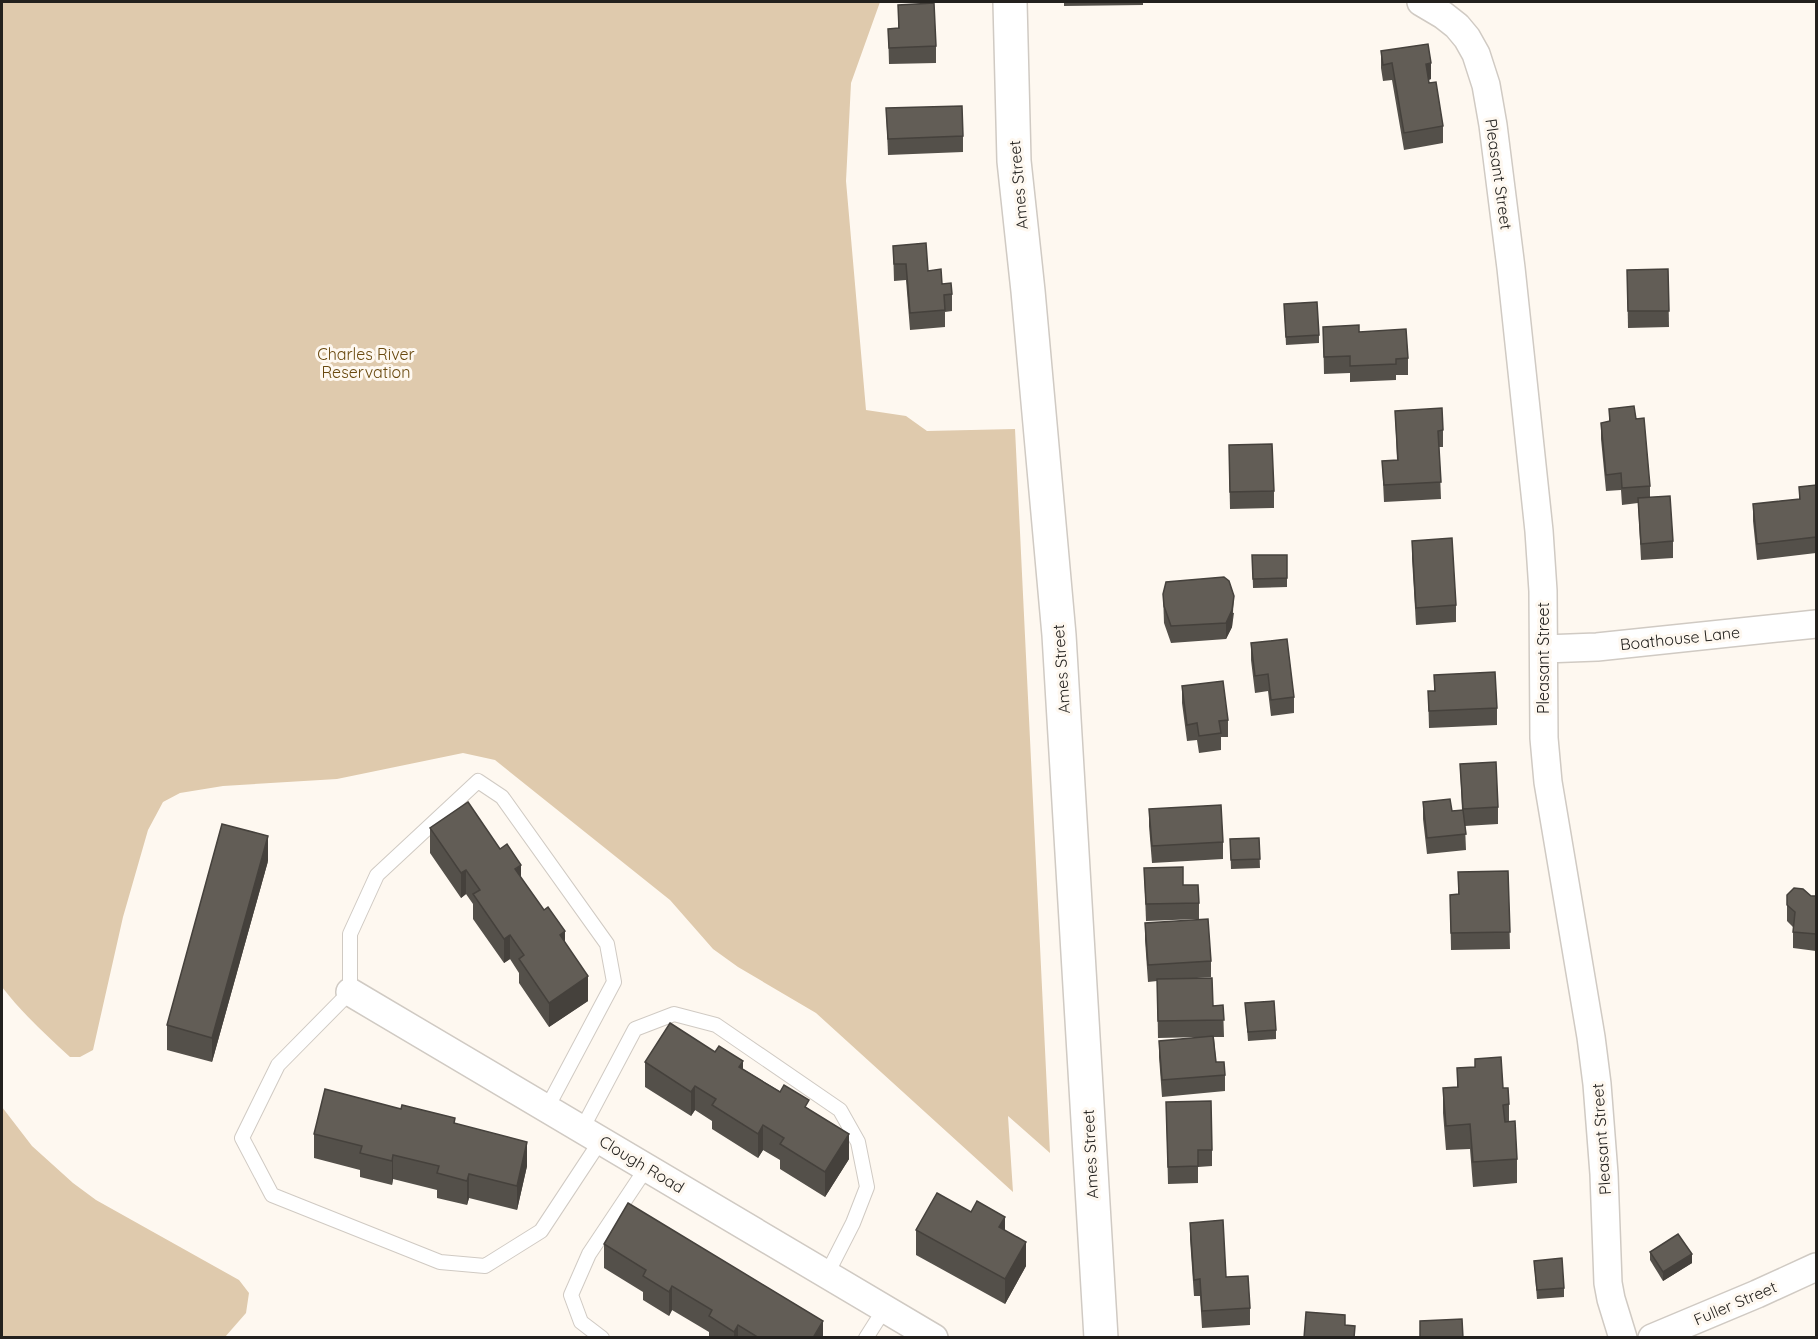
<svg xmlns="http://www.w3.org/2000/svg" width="1818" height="1339" font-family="Quicksand,sans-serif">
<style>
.green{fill:#dfcaad}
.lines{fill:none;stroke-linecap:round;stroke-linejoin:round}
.service-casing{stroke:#d0cac3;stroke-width:16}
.minor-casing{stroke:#d0cac3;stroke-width:30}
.tertiary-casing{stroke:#d0cac3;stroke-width:36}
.service{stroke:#fff;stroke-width:14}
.minor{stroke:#fff;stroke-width:27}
.tertiary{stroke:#fff;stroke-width:33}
.wall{fill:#54504a}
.shaded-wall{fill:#45413c}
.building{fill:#625d56;stroke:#45413c;stroke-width:1.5}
.labels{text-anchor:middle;stroke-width:6;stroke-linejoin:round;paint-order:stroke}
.street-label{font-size:16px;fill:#23211e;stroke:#fef8f0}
.park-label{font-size:16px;fill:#69490f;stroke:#fef8f0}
</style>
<rect width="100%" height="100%" fill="#fef8f0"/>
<!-- green -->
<g class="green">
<path d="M2,2H880L851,83L846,181L866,410L906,416L927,431L1015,429L1050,1153L1008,1116L1013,1192L816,1013L738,967L713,949L670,900L495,760L463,753L337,779L223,786L180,793L163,802L148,830L123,917L93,1050L80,1057H70C46,1035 22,1013 2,987Z"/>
<path d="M2,1107L32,1146L73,1183L96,1200L239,1280L249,1293L246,1313L225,1337H2Z"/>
</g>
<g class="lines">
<defs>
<g id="service">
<path d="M547,1108L614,982L607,944L502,797L478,781L377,875L350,934V992L278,1065L242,1138L272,1195L440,1262L485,1266L541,1231L601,1140"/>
<path d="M582,1129L635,1029L674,1014L716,1025L840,1110L858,1142L867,1187L853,1223L827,1274"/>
<path d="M602,1338L581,1322L571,1295L589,1254L647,1167"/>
<path d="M866,1338L885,1308"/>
</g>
<g id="minor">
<path d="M1421,2L1443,15L1457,26L1467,38L1476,54L1486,85L1493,125L1511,268L1539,531L1543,591L1544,738L1548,782L1591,1037L1597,1084L1604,1174L1608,1283L1611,1299L1623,1338"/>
<path d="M1544,649L1597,647L1816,624"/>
<path d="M350,992L934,1338"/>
<path d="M1652,1338L1757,1294L1816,1267"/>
</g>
<path id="tertiary" d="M1010,2L1014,161L1028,291L1059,635L1101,1338"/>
</defs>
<!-- service casing -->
<use href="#service" class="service-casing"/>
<!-- minor casing -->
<use href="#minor" class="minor-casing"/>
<!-- tertiary casing -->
<use href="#tertiary" class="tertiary-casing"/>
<!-- service -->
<use href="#service" class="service"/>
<!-- minor -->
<use href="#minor" class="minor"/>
<!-- tertiary -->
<use href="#tertiary" class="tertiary"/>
</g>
<!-- wall -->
<g class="wall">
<path d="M1064,2H1143V5L1064,6Z"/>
<path d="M898,5L936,46V63L889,64L888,29L898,28Z"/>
<path d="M1381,51L1431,79L1428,80L1429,83L1443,126V143L1404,150L1392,80L1383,81L1381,68Z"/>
<path d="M886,108L963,136V152L888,155Z"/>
<path d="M893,246L928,271L952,294V311L945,312V327L910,330L906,280L894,281Z"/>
<path d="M1668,269L1669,327L1628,328L1627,270Z"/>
<path d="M1284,304L1319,335V343L1286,345Z"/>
<path d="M1323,327L1359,332L1408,358V375H1396V380L1350,382V373L1324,374Z"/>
<path d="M1609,409L1636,419L1650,486V497L1673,541V558L1641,560L1638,503L1622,505L1621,490L1606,491L1601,439V423L1609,422Z"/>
<path d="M1395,411L1443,430V447H1439L1441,499L1384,502L1382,461L1397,460Z"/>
<path d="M1229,462L1274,491V508L1230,509Z"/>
<path d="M1816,485V553L1757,560L1753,521V504L1799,499V487Z"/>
<path d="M1412,541L1456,605V622L1416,625L1412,558Z"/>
<path d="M1252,555H1287V587L1253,588Z"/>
<path d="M1163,594L1234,613L1232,627L1226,639L1171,643L1164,623Z"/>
<path d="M1251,643L1294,697V713L1271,716L1268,691L1255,693L1251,660Z"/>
<path d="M1434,675L1497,708V725L1429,728L1428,691H1434Z"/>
<path d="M1182,686L1228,720V737H1221V750L1199,753L1197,740L1187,741L1182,703Z"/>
<path d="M1460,764L1498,807V824L1465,826L1466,850L1427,854L1423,819V802L1452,811L1462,810Z"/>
<path d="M1149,809L1223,842V859L1152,863L1149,826Z"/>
<path d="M430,828L500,849L521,878L565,942L588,1001L549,1027L519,983V973L510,959L504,963L473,919V904L466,894L461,898L430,853Z"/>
<path d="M1259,838L1260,868L1231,869L1230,839Z"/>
<path d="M268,861L212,1062L167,1050V1025Z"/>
<path d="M1144,868L1183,885L1199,903V919L1146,921Z"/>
<path d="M1508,871L1510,949L1451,950L1450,895L1458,894V872Z"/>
<path d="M1787,895L1816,896V951L1793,948V927L1787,921Z"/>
<path d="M1145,923L1211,961V977L1197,978L1213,1006L1223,1005L1224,1037H1214L1216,1062L1225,1075V1091L1162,1097L1159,1057V1041L1202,1037L1158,1038L1157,981L1148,982L1145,940Z"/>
<path d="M1245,1003L1276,1030V1039L1248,1041Z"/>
<path d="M1475,1059L1503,1088L1509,1104V1122L1517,1159V1183L1473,1187L1470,1149L1446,1150L1443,1113V1088H1457V1068L1475,1067Z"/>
<path d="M645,1062L743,1069L809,1109L849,1159L825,1197L780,1169V1160L763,1150L758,1158L712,1129V1121L695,1110L691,1116L645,1087Z"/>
<path d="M1166,1102L1212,1150V1166L1198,1167V1183L1168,1184Z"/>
<path d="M455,1123L527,1166L517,1210L469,1198L467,1205L437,1198V1190L393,1179L392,1185L360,1177V1170L314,1158V1134Z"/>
<path d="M1190,1223L1226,1277L1250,1308V1325L1202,1328L1200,1296H1194L1190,1239Z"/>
<path d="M916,1230H1005L1026,1266L1005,1304L916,1255Z"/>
<path d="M604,1244L823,1338H709V1332L672,1310L669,1316L643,1300V1292L604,1268Z"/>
<path d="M1650,1252L1692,1263L1663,1281L1650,1260Z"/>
<path d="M1534,1261L1564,1288V1297L1537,1299Z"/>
</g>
<!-- shaded-wall -->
<g class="shaded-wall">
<path d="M1431,63V79L1426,81V64Z"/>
<path d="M1234,596L1232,627L1226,639V623Z"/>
<path d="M268,836V861L212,1062V1038Z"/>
<path d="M521,865V889L515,869Z"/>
<path d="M466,870V894L461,898V873Z"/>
<path d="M565,931V956L560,935Z"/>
<path d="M510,935V959L504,963V939Z"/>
<path d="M588,976V1001L549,1027V1003Z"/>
<path d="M743,1061V1085L739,1067Z"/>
<path d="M695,1086V1110L691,1116V1092Z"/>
<path d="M763,1125V1150L758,1158V1134Z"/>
<path d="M849,1134V1159L825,1197V1172Z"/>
<path d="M527,1142V1166L517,1210V1186Z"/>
<path d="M393,1155V1179L392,1185V1161Z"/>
<path d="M469,1174V1198L467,1205V1181Z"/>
<path d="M1005,1217V1241L999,1227Z"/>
<path d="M1026,1242V1266L1005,1304V1279Z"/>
<path d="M1692,1254V1263L1663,1281V1272Z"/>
<path d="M672,1286V1310L669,1316V1292Z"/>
<path d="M823,1321V1338H813Z"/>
<path d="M738,1325V1338H734V1332Z"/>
</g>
<!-- building -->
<g class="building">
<path d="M934,3L936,46L889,48L888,29L899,28L898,5Z"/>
<path d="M1428,44L1431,63L1426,64L1429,83L1436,82L1443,126L1404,133L1392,63L1383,65L1381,51Z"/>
<path d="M962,106L963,136L888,139L886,108Z"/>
<path d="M926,243L928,271L941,269L942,284L951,283L952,294L944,295L945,310L910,313L906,264H894L893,246Z"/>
<path d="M1668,269L1669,311H1628L1627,270Z"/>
<path d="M1317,302L1319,335L1286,337L1284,304Z"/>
<path d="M1359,325V332L1406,329L1408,358L1396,359V364L1350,366V356L1324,357L1323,327Z"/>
<path d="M1634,406L1636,419L1644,418L1650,486L1622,488L1621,473L1606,475L1601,423L1610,421L1609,409Z"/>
<path d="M1442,408L1443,430L1438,431L1441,482L1384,485L1382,461L1398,460L1395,411Z"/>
<path d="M1272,444L1274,491L1230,492L1229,445Z"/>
<path d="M1816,485V537L1757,544L1753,504L1800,499L1799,487Z"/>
<path d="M1670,496L1673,541L1641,544L1638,498Z"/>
<path d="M1452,538L1456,605L1416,608L1412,541Z"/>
<path d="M1252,555H1287V578L1253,579Z"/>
<path d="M1224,577L1229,581L1234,596L1232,610L1226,623L1171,626L1164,606L1163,594L1166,582Z"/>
<path d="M1287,639L1294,697L1271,700L1268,674L1255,676L1251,643Z"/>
<path d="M1495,672L1497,708L1429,711L1428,691H1435L1434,675Z"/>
<path d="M1223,681L1228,720L1219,721L1221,733L1199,736L1197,723L1187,725L1182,686Z"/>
<path d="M1496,762L1498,807L1463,809L1460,764Z"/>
<path d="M1450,799L1452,811L1463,810L1466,834L1427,838L1423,802Z"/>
<path d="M468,802L500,849L507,844L521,865L515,869L544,910L548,907L565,931L560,935L588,976L549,1003L519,959L524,955L510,935L504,939L473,894L480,890L466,870L461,873L430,828Z"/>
<path d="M1221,805L1223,842L1152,846L1149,809Z"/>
<path d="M222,824L268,836L212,1038L167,1025Z"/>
<path d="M1259,838L1260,859L1231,860L1230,839Z"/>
<path d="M1183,867V885H1198L1199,903L1146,904L1144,868Z"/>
<path d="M1508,871L1510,932L1451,933L1450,895L1459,894L1458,872Z"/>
<path d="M1794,888L1803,889L1811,896H1816V934L1793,932L1795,912L1787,905V895Z"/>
<path d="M1208,919L1211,961L1148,965L1145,923Z"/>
<path d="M1212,978L1213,1006L1223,1005L1224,1020L1158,1021L1157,979Z"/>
<path d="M1274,1001L1276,1030L1248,1032L1245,1003Z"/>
<path d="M670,1023L715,1052L719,1046L743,1061L739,1067L780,1092L784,1085L809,1100L805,1107L849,1134L825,1172L780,1144L784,1138L763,1125L758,1134L712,1105L716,1099L695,1086L691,1092L645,1062Z"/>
<path d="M1213,1036L1216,1062H1224L1225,1075L1162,1080L1159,1041Z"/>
<path d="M1501,1057L1503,1088H1508L1509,1104L1503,1105L1505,1122L1515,1121L1517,1159L1473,1162L1470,1124L1446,1126L1443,1088L1458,1087L1457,1068L1475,1067V1059Z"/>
<path d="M325,1089L401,1109L402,1105L455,1118L454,1123L527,1142L517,1186L469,1174L467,1181L437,1173L439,1166L393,1155L392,1161L360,1153L362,1146L314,1134Z"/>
<path d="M1211,1101L1212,1150H1198V1166L1168,1167L1166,1102Z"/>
<path d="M937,1193L971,1212L977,1201L1005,1217L999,1227L1026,1242L1005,1279L916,1230Z"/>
<path d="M628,1203L823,1321L813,1338H759L738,1325L734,1332L709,1316L712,1310L672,1286L669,1292L643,1276L646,1270L604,1244Z"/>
<path d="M1223,1220L1226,1277L1248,1276L1250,1308L1202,1311L1200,1279L1194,1280L1190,1223Z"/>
<path d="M1678,1234L1692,1254L1663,1272L1650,1252Z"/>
<path d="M1562,1258L1564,1288L1537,1290L1534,1261Z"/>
<path d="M1306,1312L1345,1315V1325L1355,1326L1354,1338H1304Z"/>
<path d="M1462,1319L1463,1338H1420V1321Z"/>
</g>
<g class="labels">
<!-- street labels -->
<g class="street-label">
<text transform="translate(1499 174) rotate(82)" y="6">Pleasant Street</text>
<text transform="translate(1018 185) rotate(-95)" y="6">Ames Street</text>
<text transform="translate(1680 638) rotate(-6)" y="6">Boathouse Lane</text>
<text transform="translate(1543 658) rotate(-90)" y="6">Pleasant Street</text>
<text transform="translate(1061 669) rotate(-94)" y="6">Ames Street</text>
<text transform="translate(1601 1139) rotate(-94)" y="6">Pleasant Street</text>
<text transform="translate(1090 1154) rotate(-93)" y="6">Ames Street</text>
<text transform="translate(642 1164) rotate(31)" y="6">Clough Road</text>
<text transform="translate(1735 1303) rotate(-23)" y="6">Fuller Street</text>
</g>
<!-- park labels -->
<g class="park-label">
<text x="366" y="360">Charles River<tspan x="366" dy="18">Reservation</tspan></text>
</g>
</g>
<!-- border -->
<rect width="1818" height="1339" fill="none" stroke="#23211e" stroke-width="6"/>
</svg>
